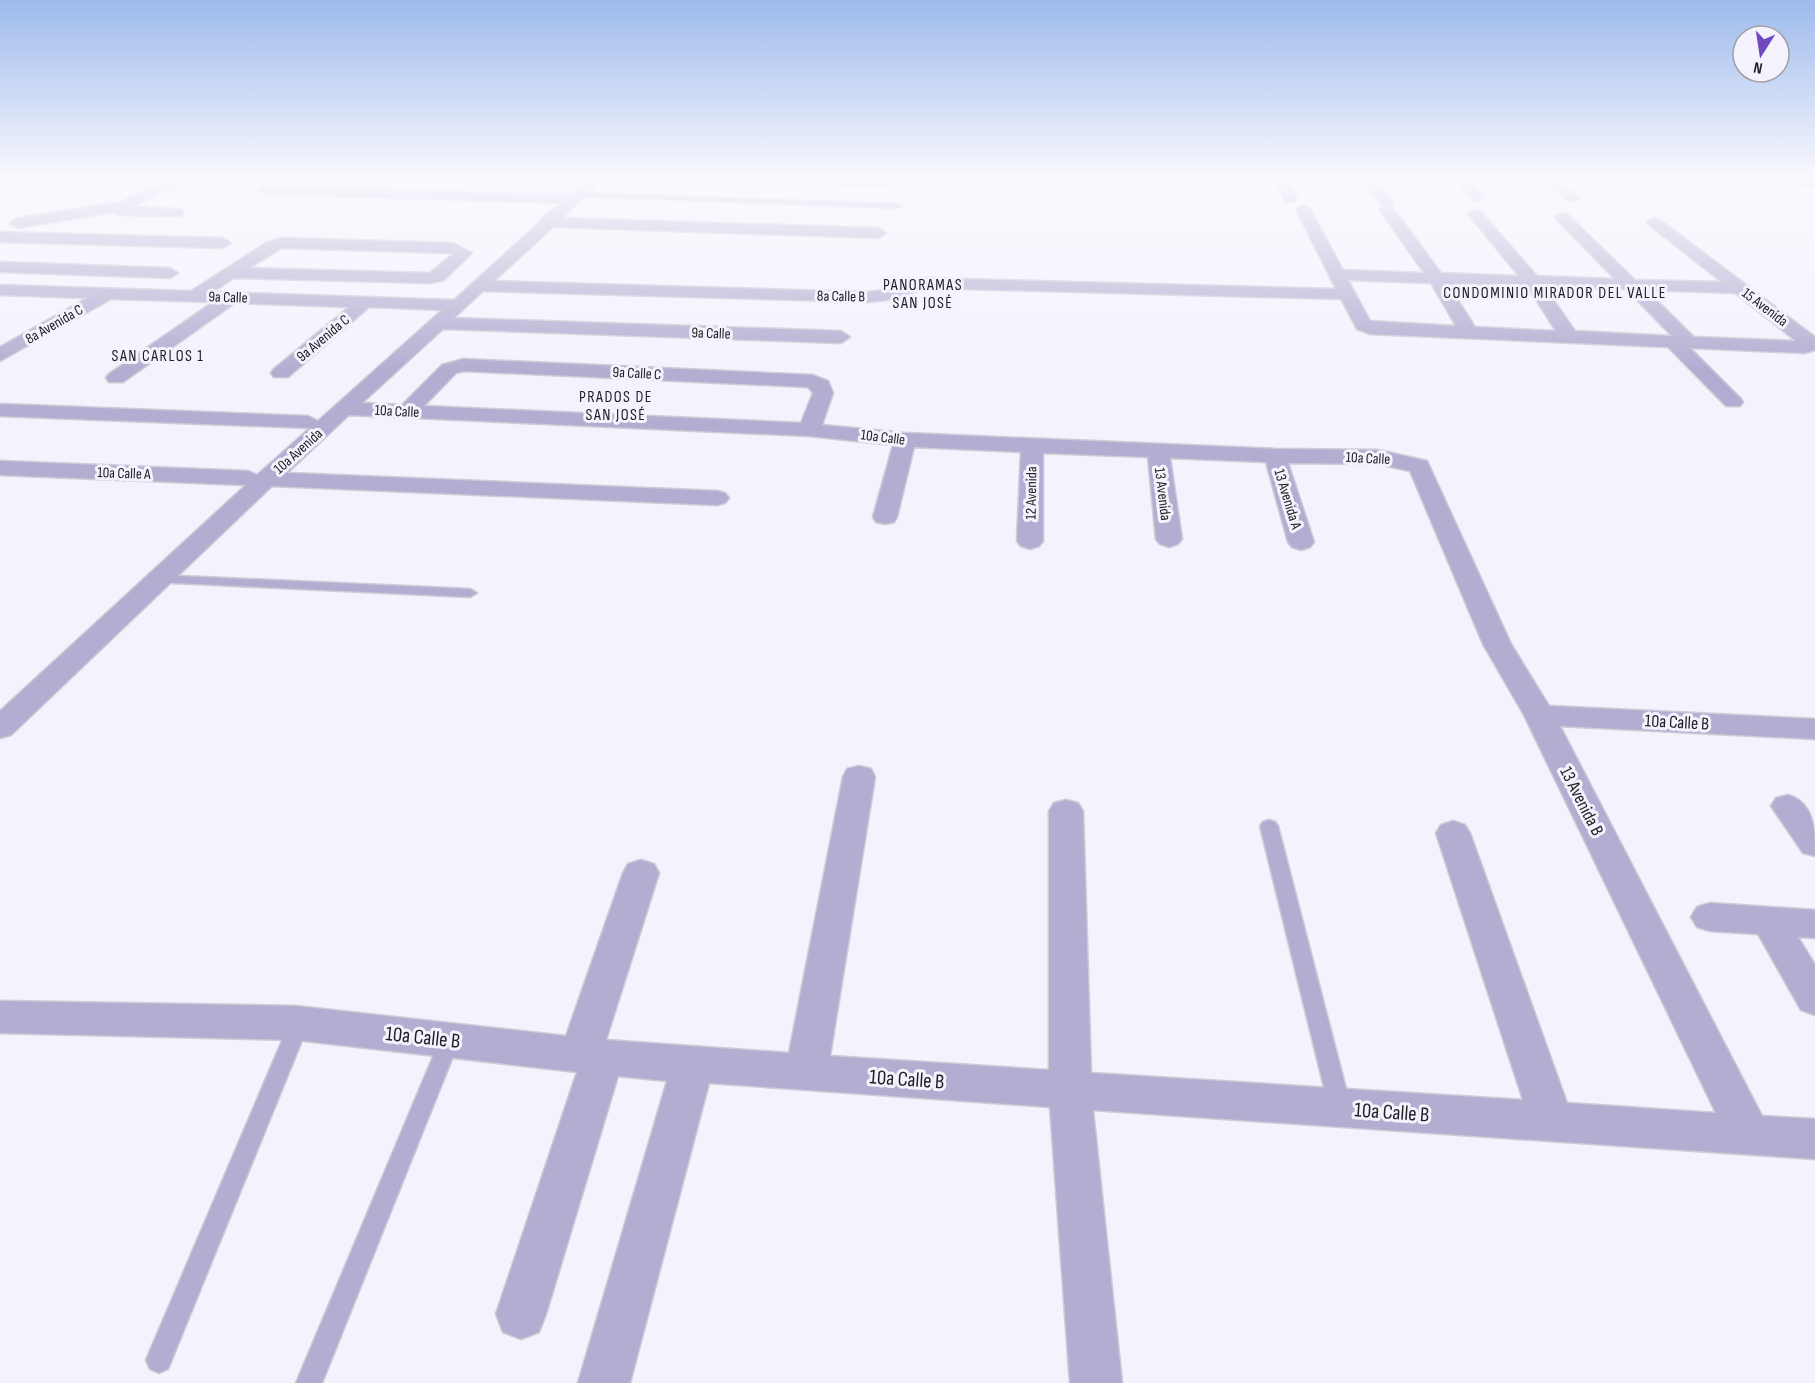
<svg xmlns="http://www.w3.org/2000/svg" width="1815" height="1383" font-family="'Sofia Sans Condensed',sans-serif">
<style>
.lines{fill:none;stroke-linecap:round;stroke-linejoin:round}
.service-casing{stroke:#ceccd6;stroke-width:3}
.minor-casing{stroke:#ceccd6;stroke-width:3}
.service{fill:#b4add1;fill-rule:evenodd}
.minor{fill:#b4add1;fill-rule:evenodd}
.labels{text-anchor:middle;stroke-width:6;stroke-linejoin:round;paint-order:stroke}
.far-street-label{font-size:15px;fill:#212125;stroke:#f4f2fd}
.far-neighbourhood-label{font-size:16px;letter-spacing:1.5px;fill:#212125;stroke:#f4f2fd}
.street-label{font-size:18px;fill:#212125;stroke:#f4f2fd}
.near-street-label{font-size:21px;fill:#212125;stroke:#f4f2fd}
</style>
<rect width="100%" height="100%" fill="#f4f2fd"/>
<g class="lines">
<defs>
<g id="service">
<path d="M579,193L898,204L902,206L898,208L577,196Z"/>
<path d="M158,575L470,589L477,593L470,597L153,582L151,579Z"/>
<path d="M1269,820L1275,822L1278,826L1351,1108L1348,1115L1340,1117L1332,1115L1329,1108L1260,826L1263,822Z"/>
<path d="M296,1015L303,1017L306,1023L301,1043L168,1369L159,1373L150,1369L146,1360L281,1043L289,1017Z"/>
<path d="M447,1031L454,1033L457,1039L452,1059L322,1383H296L432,1059L440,1033Z"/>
</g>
<g id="minor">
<path d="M591,177H606L562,218L878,228L886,233L878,238L553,227L494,281L868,292L885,290L927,278L1336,289L1296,209L1303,205L1310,209L1343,270L1424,273L1380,210L1385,206L1381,205L1360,177H1374L1393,202L1388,206L1392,207L1441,273L1519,276L1468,214L1475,210L1480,211L1537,276L1615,279L1557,220L1555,217L1562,213L1567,214L1635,280L1722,282L1649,225L1647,222L1654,218L1659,219L1815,337V350L1805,353L1690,348L1740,398L1743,402L1740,406H1726L1668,347L1370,334L1357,329L1341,299L928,288L887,300L868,302L483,291L454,318L841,331L850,337L841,343L443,329L362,403L402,405L442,365L463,359L812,375L828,381L833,393L822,425L905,433L1275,449L1378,450L1427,461L1511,644L1549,706L1815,719V739L1560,726L1762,1116L1815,1119V1159L1093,1110L1122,1383H1070L1050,1107L709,1083L630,1383H578L667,1081L618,1076L546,1314L539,1332L521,1339L503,1332L496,1314L577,1072L296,1040L0,1033V1001L296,1006L566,1036L623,873L628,864L641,860L654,864L659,873L606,1040L789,1053L843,777L847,769L859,766L871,769L875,777L830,1056L1049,1070V811L1054,803L1066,800L1078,803L1083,811L1091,1073L1523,1100L1436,833L1441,825L1453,821L1465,825L1470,833L1567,1103L1716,1113L1524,715L1483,644L1410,471L1378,464L1288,463L1314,542L1310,547L1301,550L1292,547L1288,542L1266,462L1170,458L1182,539L1178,544L1169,547L1160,544L1156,539L1148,457L1043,453V541L1039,546L1030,549L1021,546L1017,541L1021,452L914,447L897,517L894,522L885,524L876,522L873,517L893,445L809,436L349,415L287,473L717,491L725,493L729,498L725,503L717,505L272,486L11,735L0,738V711L246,485L0,475V461L248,471L257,475L310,428L0,416V404L308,416L318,421L442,310L369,307L288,377H274L271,373L274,369L349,307L235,303L123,382H109L106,378L109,374L213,302L111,299L0,361V347L87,298L0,295V285L191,291L266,243L281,238L453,243L472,253L444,280L430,283L234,278L213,292L454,300L539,223L541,219L562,203L265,194L258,190L265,186L571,195ZM282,248L450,253L453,254L430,273L249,268ZM1348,280L1431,283L1456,326L1370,321ZM1448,284L1527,286L1556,331L1475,327ZM1545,287L1626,289L1672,336L1575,331ZM1646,290L1735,293L1796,341L1694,337ZM464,371L808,387L813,393L801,423L424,406L456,373Z"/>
<path d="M673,177L885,179L892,183L885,187L680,181Z"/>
<path d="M1273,177H1287L1297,199L1295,202H1285Z"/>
<path d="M1452,177H1467L1485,197L1478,201L1473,200Z"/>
<path d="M1540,177H1555L1579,198L1577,201H1567Z"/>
<path d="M1579,177L1815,178V186L1586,181Z"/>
<path d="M173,178L178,179V185L132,207L177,209L182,210L184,213L182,216L118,215L112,212L18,228L10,223L18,218L119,202Z"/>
<path d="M0,232L223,238L231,243L223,248L0,242Z"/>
<path d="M0,262L170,268L178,273L170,278L0,272Z"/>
<path d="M1788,795C1815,803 1815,831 1815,856L1803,853L1771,806L1776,798Z"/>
<path d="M1710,903L1815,910V938L1798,937L1815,965V1015L1801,1010L1758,934L1710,931L1697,927L1691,917L1697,907Z"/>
</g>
</defs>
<!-- service casing -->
<use href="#service" class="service-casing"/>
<!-- minor casing -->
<use href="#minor" class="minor-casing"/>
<!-- service -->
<use href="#service" class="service"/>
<!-- minor -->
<use href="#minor" class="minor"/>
</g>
<!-- sky -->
<linearGradient id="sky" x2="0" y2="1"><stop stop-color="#9dbaec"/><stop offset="0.48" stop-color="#faf9fe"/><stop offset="1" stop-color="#faf9fe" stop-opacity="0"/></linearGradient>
<rect width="1815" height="371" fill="url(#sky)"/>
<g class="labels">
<!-- far-street labels -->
<g class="far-street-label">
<text transform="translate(841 296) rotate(1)" y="5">8a Calle B</text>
<text transform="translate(228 297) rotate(2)" y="5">9a Calle</text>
<text transform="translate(1765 307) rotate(37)" y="5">15 Avenida</text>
<text transform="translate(54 324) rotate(-30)" y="5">8a Avenida C</text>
<text transform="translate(711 333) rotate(2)" y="5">9a Calle</text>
<text transform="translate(323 338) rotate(-40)" y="5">9a Avenida C</text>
<text transform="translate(637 373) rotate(3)" y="5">9a Calle C</text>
<text transform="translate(397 411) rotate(3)" y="5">10a Calle</text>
<text transform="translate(883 437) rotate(7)" y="5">10a Calle</text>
<text transform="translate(298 451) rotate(-42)" y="5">10a Avenida</text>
<text transform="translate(1368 458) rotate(3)" y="5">10a Calle</text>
<text transform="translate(124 473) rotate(2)" y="5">10a Calle A</text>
<text transform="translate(1031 493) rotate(-89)" y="5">12 Avenida</text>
<text transform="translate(1163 494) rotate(83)" y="5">13 Avenida</text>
<text transform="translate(1288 499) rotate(73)" y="5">13 Avenida A</text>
</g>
<!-- far-neighbourhood labels -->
<g class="far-neighbourhood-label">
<text x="923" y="290">PANORAMAS<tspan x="923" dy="18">SAN JOSÉ</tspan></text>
<text x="1555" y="298">CONDOMINIO MIRADOR DEL VALLE</text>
<text x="158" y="361">SAN CARLOS 1</text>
<text x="616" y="402">PRADOS DE<tspan x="616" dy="18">SAN JOSÉ</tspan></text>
</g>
<!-- street labels -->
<g class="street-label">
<text transform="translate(1677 722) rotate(3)" y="6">10a Calle B</text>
<text transform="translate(1582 801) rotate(63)" y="6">13 Avenida B</text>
</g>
<!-- near-street labels -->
<g class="near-street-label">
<text transform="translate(423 1037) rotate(6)" y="7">10a Calle B</text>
<text transform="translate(907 1079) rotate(4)" y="7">10a Calle B</text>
<text transform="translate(1392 1112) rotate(4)" y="7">10a Calle B</text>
</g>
</g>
<!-- north arrow -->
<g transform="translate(1761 54) rotate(192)"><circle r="28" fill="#f4f2fd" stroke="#a09ea7" stroke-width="1.5"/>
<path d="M0-4.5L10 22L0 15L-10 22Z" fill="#7048c0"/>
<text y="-9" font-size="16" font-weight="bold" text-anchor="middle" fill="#212125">N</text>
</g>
</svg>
